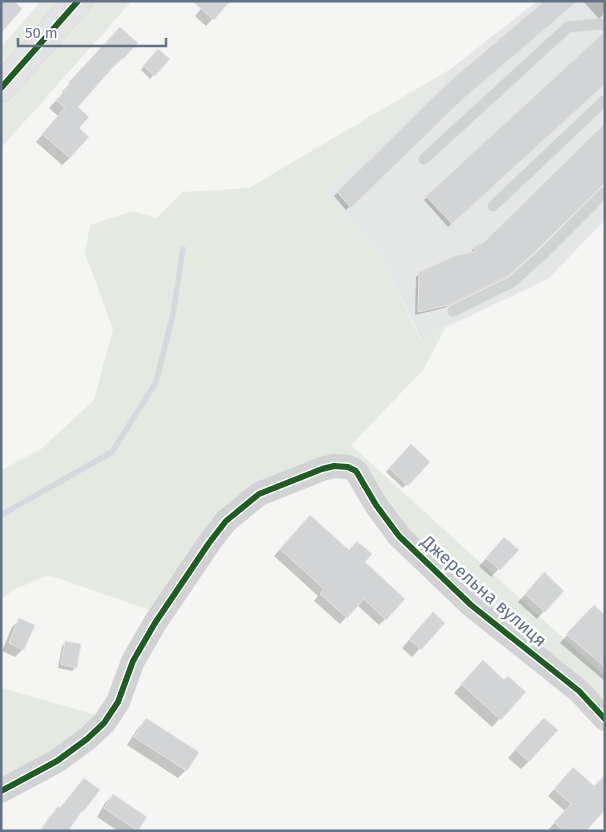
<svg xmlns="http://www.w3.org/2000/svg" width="606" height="832" font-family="'Fira Sans',sans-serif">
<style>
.built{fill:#e5e7e6}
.green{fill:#e4e9e2}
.shadow{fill:#0003}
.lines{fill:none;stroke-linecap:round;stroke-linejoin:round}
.stream{stroke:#d3d9dd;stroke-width:5.5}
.building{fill:#d3d4d5;stroke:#e4e5e4}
.secondary-casing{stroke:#d1d4d5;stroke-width:29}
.lane{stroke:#d1d2d3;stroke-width:11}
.street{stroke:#d1d2d3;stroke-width:24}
.secondary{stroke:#e3e3e4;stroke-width:28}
.cycleway-casing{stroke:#fff;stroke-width:9}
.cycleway{stroke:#1b5e20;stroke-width:6}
.labels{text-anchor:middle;stroke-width:5;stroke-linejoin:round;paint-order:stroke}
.street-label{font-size:18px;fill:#637387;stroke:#fff}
</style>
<rect width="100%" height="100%" fill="#f5f6f4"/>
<!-- built -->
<path class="built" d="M537,1H605V220L548,279L421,339L385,263L327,191L452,68Z"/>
<!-- green -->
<g class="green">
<path d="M41,1H62L1,67V47Z"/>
<path d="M90,1H132L1,148V104Z"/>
<path d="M452,68L327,191L385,263L420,339L446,327L423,370L351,445L605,676V712L403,533L360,468L273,483L156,612L48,575L14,590L1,599V470L40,450L94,400L113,329L85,253L90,225L133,211L156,218L183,192L249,188Z"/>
<path d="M1,688L96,715L77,737L1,783Z"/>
</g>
<!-- shadow -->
<g class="shadow">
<path d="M202,1H232L230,3L228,1L206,26L195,16L205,4Z"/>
<path d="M583,1H605V13L599,19Z"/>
<path d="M604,34L605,82L448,227L424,200Z"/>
<path d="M113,36L136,43L115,66L114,65L76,107L77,128L70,158L62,165L36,142L58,116L49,108L63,93L62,92Z"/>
<path d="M155,54L168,59L150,79L141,70Z"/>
<path d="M451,82L458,102L346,210L334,196Z"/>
<path d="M474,248L532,253L503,279L444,308L415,315L416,277L420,273L472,253L471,252Z"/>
<path d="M411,446L428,462L403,488L386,472Z"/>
<path d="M303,523L349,552L363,563L385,619L379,625L357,605L340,624L314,601L318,596L274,556Z"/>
<path d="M497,547L517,550L491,577L479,566Z"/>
<path d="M536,582L544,611L537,619L518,602Z"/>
<path d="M586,614L605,626V681L560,643Z"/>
<path d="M20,620L23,649L15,657L2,651L12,627Z"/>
<path d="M425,622L443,623L412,657L402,648Z"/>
<path d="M66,643L76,667L72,671L58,668L62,646Z"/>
<path d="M475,670L504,681L524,692L492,727L454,693Z"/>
<path d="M146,720L186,770L178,778L127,745L138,728Z"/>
<path d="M536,727L529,761L521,769L508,758Z"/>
<path d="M566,776L586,829L588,831L548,830L565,811L548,796Z"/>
<path d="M84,779L82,811L66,831H40L50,816L58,808L59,809Z"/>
<path d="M113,795L146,817L136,831H118L97,817L105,803Z"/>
</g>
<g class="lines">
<!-- stream -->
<path class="stream" d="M1,515L112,452L156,382L173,314L183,249"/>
</g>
<!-- building -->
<g class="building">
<path d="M1,1H14L22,9L1,33Z"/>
<path d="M192,1H230L214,20Z"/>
<path d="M544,1H578L463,99L351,208L337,192L450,81Z"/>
<path d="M120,27L138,43L123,59L121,58L78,107L89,117L79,128L89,137L70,158L42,134L65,108L56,100L70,85L68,83Z"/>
<path d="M603,33H605V84L452,224L426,196Z"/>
<path d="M158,49L170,59L155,76L143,66Z"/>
<path d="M605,123V183L537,250L508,276L449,305L418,312L419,272L454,256L476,251L473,247L484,242Z"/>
<path d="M411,444L430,462L408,486L389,468Z"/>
<path d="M310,515L349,550L357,541L372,554L365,562L405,599L386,620L364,599L347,618L320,594L324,589L280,549Z"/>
<path d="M504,537L519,550L500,570L486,558Z"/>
<path d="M544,572L564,591L545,612L525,594Z"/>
<path d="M594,605L605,615V667L566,634Z"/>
<path d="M433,612L445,623L421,650L409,639Z"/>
<path d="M19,618L35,625L24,650L9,643Z"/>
<path d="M65,641L81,644L77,668L61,664Z"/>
<path d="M483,660L504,680L508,676L526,692L501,720L461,684Z"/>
<path d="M146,718L199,752L187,771L134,737Z"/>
<path d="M544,718L558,730L529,762L515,749Z"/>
<path d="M573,767L594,786L605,775V810L586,831H564L554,822L571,804L554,789Z"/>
<path d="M84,778L100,790L83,812L82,811L68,831H41L58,806L60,808Z"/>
<path d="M113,794L147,817L138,831L104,808Z"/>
</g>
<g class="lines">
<defs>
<path id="secondary" d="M1,88L78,1"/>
</defs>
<!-- secondary casing -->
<use href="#secondary" class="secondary-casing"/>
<!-- lane -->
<g class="lane">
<path d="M424,159L568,27L600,24L605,26"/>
<path d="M493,206L605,100"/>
<path d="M453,311L512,282L542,255L605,192"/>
</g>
<!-- street -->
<path class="street" d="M1,791L57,761L87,739L104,723L118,702L133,661L155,623L209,543L226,521L259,494L322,469L334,466L348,467L356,471L376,505L399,536L471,605L579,691L605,719"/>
<!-- secondary -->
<use href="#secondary" class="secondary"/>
<defs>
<g id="cycleway">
<path d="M1,88L78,1"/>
<path d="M1,791L57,761L87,739L104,723L118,702L133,661L155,623L209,543L226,521L259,494L322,469L334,466L348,467L356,471L376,505L399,536L471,605L579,691L605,719"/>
</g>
</defs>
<!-- cycleway casing -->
<use href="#cycleway" class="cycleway-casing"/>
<!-- cycleway -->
<use href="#cycleway" class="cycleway"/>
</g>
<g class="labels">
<!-- street labels -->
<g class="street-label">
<text transform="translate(484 591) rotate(41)" y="6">Джерельна вулиця</text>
</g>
</g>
<!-- border -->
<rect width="606" height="832" fill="none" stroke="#637387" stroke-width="5"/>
<!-- scale -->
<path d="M18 38v8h148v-8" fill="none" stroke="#637387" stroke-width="2.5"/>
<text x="25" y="38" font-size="15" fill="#637387" stroke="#ffffff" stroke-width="4" paint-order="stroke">50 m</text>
</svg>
